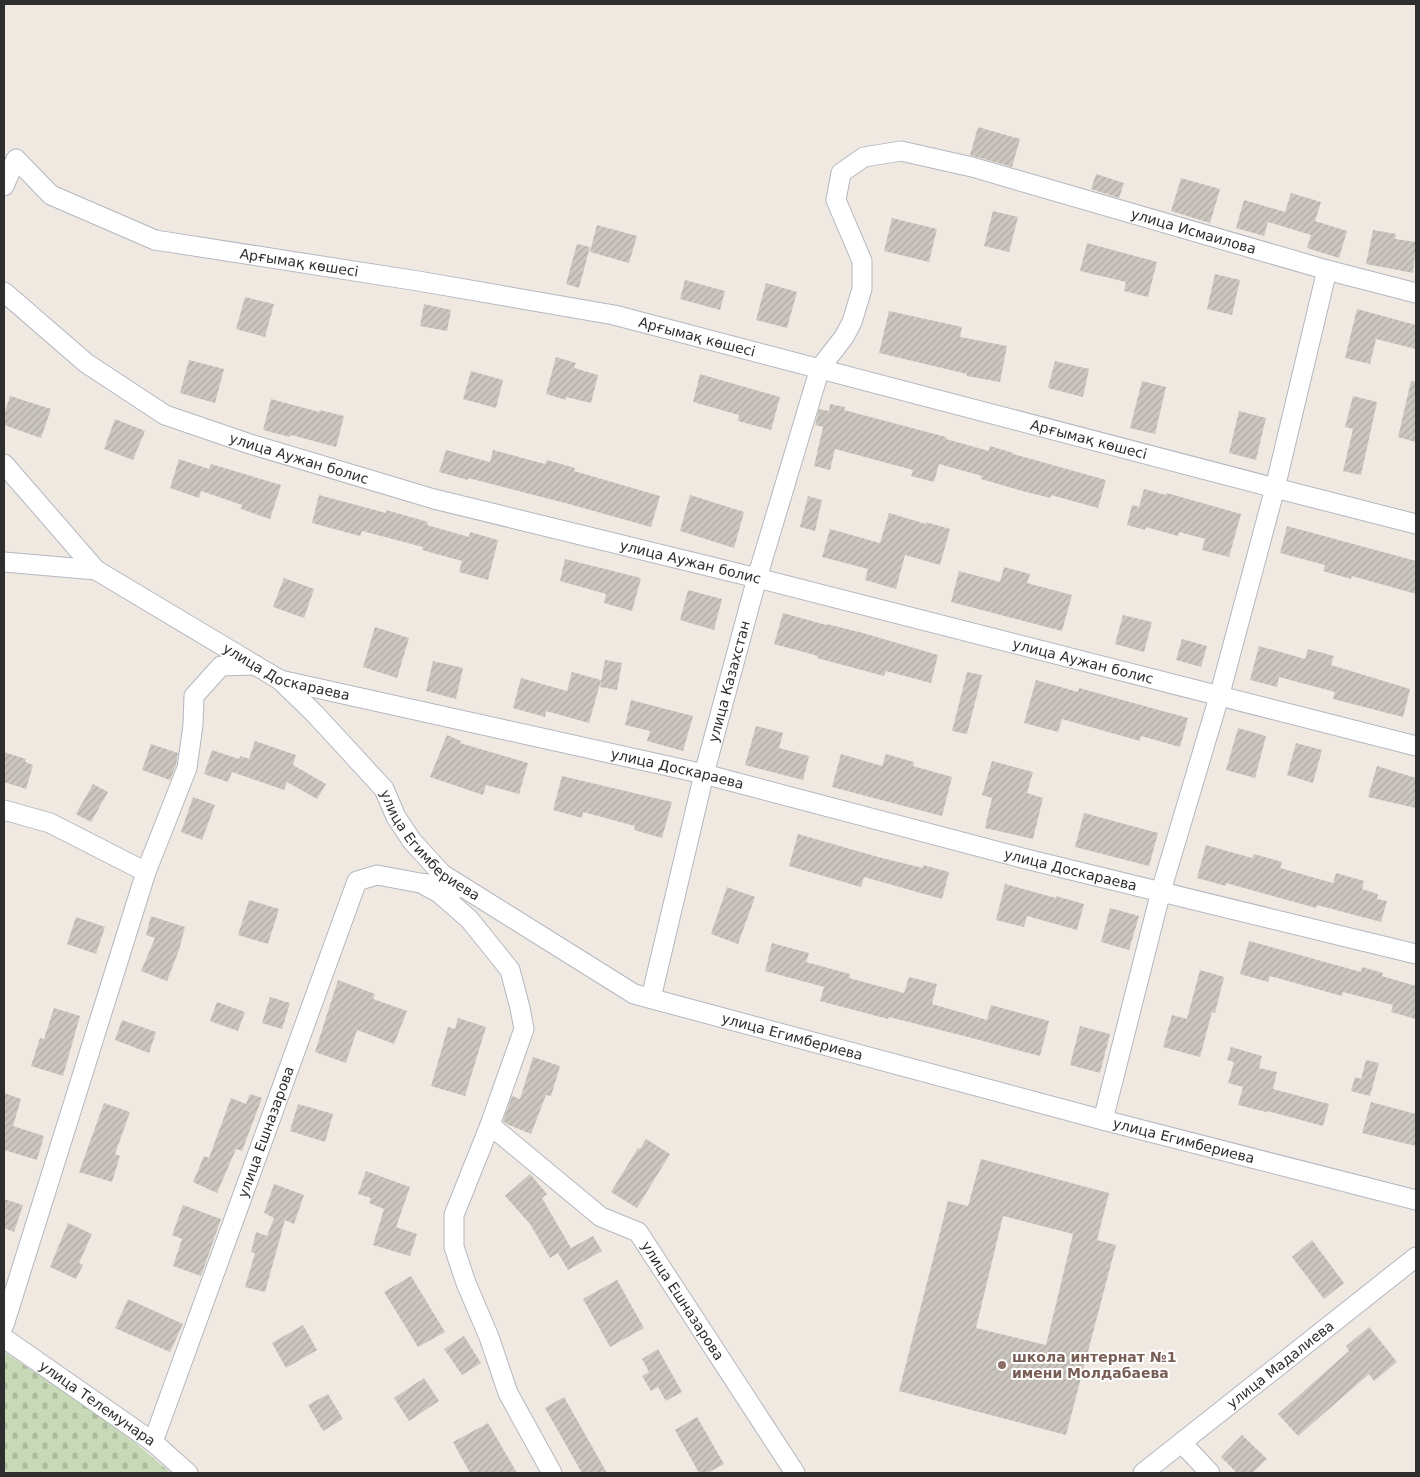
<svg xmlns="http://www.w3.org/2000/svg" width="1420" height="1477" font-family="'DejaVu Sans',sans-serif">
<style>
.cemetery{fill:url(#cemetery-stones)}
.building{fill:url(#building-hatch);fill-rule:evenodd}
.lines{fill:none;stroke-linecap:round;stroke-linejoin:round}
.minor-casing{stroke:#b4b7c1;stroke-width:21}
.minor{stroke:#fff;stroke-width:19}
.education-dot{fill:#8d6e63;stroke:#fff;stroke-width:2}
.labels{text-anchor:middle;stroke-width:4;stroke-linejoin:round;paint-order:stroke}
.street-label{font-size:14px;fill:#2e2e2e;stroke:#fff}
.education-label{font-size:14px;font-weight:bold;fill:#785e54;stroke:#fff;text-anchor:start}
</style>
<defs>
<pattern id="cemetery-stones" width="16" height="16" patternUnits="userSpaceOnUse" patternTransform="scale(1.25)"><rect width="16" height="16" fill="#c8d9b8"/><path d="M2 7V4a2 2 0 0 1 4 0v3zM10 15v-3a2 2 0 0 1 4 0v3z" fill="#acbb9e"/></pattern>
<pattern id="building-hatch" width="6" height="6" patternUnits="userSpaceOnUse" patternTransform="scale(1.25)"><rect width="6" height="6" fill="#cbc7bf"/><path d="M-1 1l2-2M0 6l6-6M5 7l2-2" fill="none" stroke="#afaba4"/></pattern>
</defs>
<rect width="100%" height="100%" fill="#efe9e1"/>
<!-- cemetery -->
<path class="cemetery" d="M4,1352L112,1423L171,1473H4Z"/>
<!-- building -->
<g class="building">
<path d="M978,127L1020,139L1012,167L970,155Z"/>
<path d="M1096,174L1124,183L1119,198L1091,189Z"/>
<path d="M1181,178L1220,189L1210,223L1171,211Z"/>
<path d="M1291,193L1321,202L1315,221L1347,231L1339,258L1307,248L1311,235L1268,222L1264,236L1236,228L1244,200L1285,212Z"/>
<path d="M993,211L1018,217L1009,252L984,246Z"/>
<path d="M892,218L937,229L929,262L884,251Z"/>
<path d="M597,225L637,236L629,263L590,252Z"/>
<path d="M1373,230L1396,234L1395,239L1416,242L1413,273L1366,264Z"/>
<path d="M1087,243L1157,262L1148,297L1124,291L1126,282L1080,271Z"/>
<path d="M577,244L590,247L579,288L566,284Z"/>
<path d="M1215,274L1240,280L1232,315L1207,309Z"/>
<path d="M685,280L725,291L720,310L680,299Z"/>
<path d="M766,283L797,292L787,328L756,320Z"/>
<path d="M245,297L274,304L265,337L236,329Z"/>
<path d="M424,304L451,310L447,331L420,326Z"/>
<path d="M1357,309L1416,325V349L1376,339L1370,364L1345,358Z"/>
<path d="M889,311L962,327L960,337L1007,346L1000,382L967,376V374L879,353Z"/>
<path d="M556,357L576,363L574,368L598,375L591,403L566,397V400L546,394Z"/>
<path d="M189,360L224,369L215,403L180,393Z"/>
<path d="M1055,361L1089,369L1083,397L1048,388Z"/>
<path d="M471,371L503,380L496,408L463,399Z"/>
<path d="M700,374L780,397L771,430L738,421L739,415L693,402Z"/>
<path d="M1142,381L1166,387L1155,434L1130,428Z"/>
<path d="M1411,381L1416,382V442L1398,437Z"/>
<path d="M10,396L51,409L41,438L4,425V415Z"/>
<path d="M1353,396L1377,402L1361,475L1343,471L1353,429L1345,427Z"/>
<path d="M271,399L319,412L320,410L344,416L336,447L291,435L290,437L263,430Z"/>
<path d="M830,404L845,407L844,410L946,437V439L989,451L990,446L1013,453V454L1106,480L1098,508L1051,495V498L1022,491L981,479L982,476L939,464L934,482L911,476L913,470L835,449L830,470L814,466L823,427L815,425L819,409L829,411Z"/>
<path d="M1239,411L1266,418L1256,460L1229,453Z"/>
<path d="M115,419L145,431L133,460L104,449Z"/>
<path d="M446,450L490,462L493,450L545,464L547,460L575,468L574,471L660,496L651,527L565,503L468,478V480L439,472Z"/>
<path d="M179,459L209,469L211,464L281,485L270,519L241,509L242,505L201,491L199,498L170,488Z"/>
<path d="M1144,489L1166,495L1167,493L1241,514L1229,557L1202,550L1205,539L1179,532L1178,536L1146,527L1145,530L1127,525L1132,505L1139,507Z"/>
<path d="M319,495L386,513V510L428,522L427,525L469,537L470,532L498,540L488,580L459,572L462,561L422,550L423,547L362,531L360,536L312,523Z"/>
<path d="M690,495L744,512L734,548L680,531Z"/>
<path d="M808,496L822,500L815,531L800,527Z"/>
<path d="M889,513L926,524V522L950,529L940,565L905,555L896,589L865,580L868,569L822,557L830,529L880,543Z"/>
<path d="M1287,526L1416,561V594L1352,576L1351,579L1323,571L1325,565L1280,553Z"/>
<path d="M565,559L641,578L632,611L604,603L606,594L560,581Z"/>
<path d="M1004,567L1030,574L1027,583L1072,595L1062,631L951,602L959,571L1000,582Z"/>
<path d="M284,578L314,589L304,618L273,607Z"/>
<path d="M688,590L722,599L714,630L680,620Z"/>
<path d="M783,613L826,625L827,624L863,633L938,655L931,683L886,671L884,676L817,658L818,656L774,644Z"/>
<path d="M1123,615L1152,622L1144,652L1115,644Z"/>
<path d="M375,627L409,638L397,678L363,667Z"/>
<path d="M1182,639L1207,646L1201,667L1176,660Z"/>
<path d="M1259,646L1305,659L1308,649L1334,656L1331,665L1410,689L1403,717L1333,699L1335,692L1279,677L1277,687L1250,680Z"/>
<path d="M605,660L622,663L617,690L600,687Z"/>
<path d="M433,661L463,668L456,699L426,691Z"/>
<path d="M572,672L601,680L589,723L546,711L545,717L513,708L521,678L567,691Z"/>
<path d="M967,672L982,675L967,734L952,731Z"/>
<path d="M1036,680L1078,692L1079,688L1188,718L1180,747L1141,736L1140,741L1062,719L1058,732L1024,723Z"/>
<path d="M631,700L693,716L683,751L647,741L650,731L625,725Z"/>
<path d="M756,726L783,733L779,748L809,756L803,780L745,765Z"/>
<path d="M1238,728L1266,736L1255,778L1226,770Z"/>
<path d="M447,735L461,741L460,743L528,763L519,794L486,785L483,795L430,777Z"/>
<path d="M255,741L296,755L293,765L326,784L317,799L287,782L284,790L232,772L228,782L204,774L212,750L239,759L241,756L249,759Z"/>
<path d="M1296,743L1322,750L1313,783L1287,775Z"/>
<path d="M151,744L178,753L176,765L170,780L142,770Z"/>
<path d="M4,752L26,759L25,762L33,765L26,789L4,782Z"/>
<path d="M841,754L882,766L886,754L914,762L913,766L952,777L942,816L832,787Z"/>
<path d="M992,761L1033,772L1027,793L1043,798L1033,839L985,828L992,798L982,795Z"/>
<path d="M1377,766L1416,778V808L1368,797Z"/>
<path d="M562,776L672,802L662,838L634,830L635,826L583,812L582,818L553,810Z"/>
<path d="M93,784L108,792L91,822L76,814Z"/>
<path d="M193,797L215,805L202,840L181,832Z"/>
<path d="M1084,813L1158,833L1149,866L1075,847Z"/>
<path d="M798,834L878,857L923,868V865L949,872L942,899L864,877L861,887L789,866Z"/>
<path d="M1206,845L1252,858L1254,854L1282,862L1280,868L1333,883L1336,873L1364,881L1362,889L1378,894L1377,899L1387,901L1381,922L1317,905L1316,908L1226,883V886L1197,878Z"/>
<path d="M1005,884L1056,898V896L1084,904L1077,930L1027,916L1024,927L996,920Z"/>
<path d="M727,887L755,897L738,944L711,934Z"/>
<path d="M249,900L279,909L268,944L238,935Z"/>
<path d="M1110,908L1139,916L1129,950L1101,942Z"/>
<path d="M151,916L185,927L179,950L167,981L141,971L155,938L146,935Z"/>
<path d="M76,917L105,927L96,954L67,944Z"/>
<path d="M1249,941L1361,972L1362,967L1383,973L1382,976L1416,986V1019L1391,1012L1393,1005L1343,992L1342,996L1270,976L1268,982L1240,974Z"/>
<path d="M772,943L809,953L806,962L850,974L849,978L904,993L909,977L937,984L932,1004L987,1020L991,1005L1049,1021L1040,1056L968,1037L889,1017L888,1019L820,1001L824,987L765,971Z"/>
<path d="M1200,970L1224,977L1215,1013L1212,1012L1200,1057L1163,1047L1172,1015L1187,1019Z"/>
<path d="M338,980L375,994L373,999L407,1011L394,1044L357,1030L346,1063L315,1052Z"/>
<path d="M270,997L290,1003L282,1029L262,1023Z"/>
<path d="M217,1002L245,1012L238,1031L210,1021Z"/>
<path d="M54,1008L80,1016L63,1076L31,1066L40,1038L44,1039Z"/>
<path d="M458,1018L486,1027L465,1096L431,1086L448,1027L455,1029Z"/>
<path d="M122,1020L156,1032L149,1053L115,1040Z"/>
<path d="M1080,1026L1110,1034L1100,1073L1070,1065Z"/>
<path d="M1231,1047L1262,1056L1259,1068L1277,1072L1273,1089L1329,1104L1323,1126L1267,1111L1266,1112L1238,1105L1243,1087L1228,1083L1234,1062L1227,1060Z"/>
<path d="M533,1057L560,1066L551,1096L546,1095L531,1134L507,1124L503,1121L512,1096L520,1099Z"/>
<path d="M1366,1060L1379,1063L1370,1096L1351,1091L1355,1077L1361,1079Z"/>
<path d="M4,1093L21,1099L13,1126L44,1136L37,1160L4,1150Z"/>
<path d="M250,1094L262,1098L242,1151L236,1149L217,1193L193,1182L204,1156L209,1158L231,1098L246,1104Z"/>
<path d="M1371,1102L1416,1114V1146L1362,1133Z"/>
<path d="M104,1103L130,1112L115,1154L120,1156L112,1182L79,1172Z"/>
<path d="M298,1104L333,1114L325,1142L290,1131Z"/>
<path d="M646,1139L670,1154L637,1208L611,1192L638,1148L640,1149Z"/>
<path d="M981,1159L1109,1193L1097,1240L1116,1245L1066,1435L899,1391L948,1201L968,1206ZM1003,1216L1073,1234L1046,1345L976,1328Z"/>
<path d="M366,1171L410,1187L396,1227L417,1234L410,1256L373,1245L384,1209L369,1203L371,1198L358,1194Z"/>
<path d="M530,1174L547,1194L542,1198L571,1248L593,1236L602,1251L568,1270L558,1253L550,1258L530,1224L505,1196Z"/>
<path d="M274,1184L304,1195L294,1224L285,1220L265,1292L245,1287L255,1253L251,1252L256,1232L267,1236L274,1218L264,1213Z"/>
<path d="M4,1199L23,1205L14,1232L4,1228Z"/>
<path d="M183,1205L221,1219L201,1276L173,1266L182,1239L172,1235Z"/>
<path d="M68,1223L92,1234L79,1263L83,1265L76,1279L50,1267Z"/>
<path d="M1312,1240L1344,1283L1324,1299L1292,1257Z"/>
<path d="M411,1276L445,1332L418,1347L384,1292Z"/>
<path d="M617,1280L644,1328L610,1347L583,1299Z"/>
<path d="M128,1299L183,1324L170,1352L115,1328Z"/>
<path d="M303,1325L317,1350L286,1368L272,1343Z"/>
<path d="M1369,1327L1397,1362L1374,1381L1369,1374L1298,1436L1278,1414L1349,1351L1346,1346Z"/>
<path d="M464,1336L481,1363L462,1375L444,1349Z"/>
<path d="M658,1349L682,1392L666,1401L658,1387L651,1391L642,1376L649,1372L642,1359Z"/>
<path d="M424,1378L439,1401L409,1421L394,1398Z"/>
<path d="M328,1394L343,1419L323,1431L308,1405Z"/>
<path d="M564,1397L607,1473H582L545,1408Z"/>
<path d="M697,1417L724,1464L707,1473H699L675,1430Z"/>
<path d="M488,1423L517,1473H470L453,1442Z"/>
<path d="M1242,1435L1267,1459L1252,1473H1237L1221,1457Z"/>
</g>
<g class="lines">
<defs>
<g id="minor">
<path id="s1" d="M4,186L16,159L51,195L155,240L418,281L614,315L1275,488L1416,524"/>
<path id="s2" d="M4,292L86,363L165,415L250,444L434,499L757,578L1416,746"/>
<path id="s3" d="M4,464L96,570L280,680L704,774L1026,859L1416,954"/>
<path d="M4,562L96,570"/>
<path id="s4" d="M280,680L315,714L384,789L396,817L412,841L442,874L634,994L1103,1120L1416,1200"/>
<path d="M4,810L50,823L146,872"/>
<path d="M426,886L439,893L469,919L510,970L520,1008L524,1029L490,1125L454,1215V1247L466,1283L489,1337L508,1393L552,1473"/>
<path id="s5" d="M651,998L704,774L757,578L820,368L844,337L852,322L862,289V261L836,200L841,173L864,157L901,151L972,167L1327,270L1416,293"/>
<path d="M1103,1120L1161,891L1219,697L1275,488L1327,270"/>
<path id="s6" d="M490,1125L601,1217L638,1232L795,1473"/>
<path d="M4,1325L146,872L187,768L193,725L194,696L221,666L255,665"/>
<path id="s7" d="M4,1338L153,1442L188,1473"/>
<path id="s8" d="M153,1442L357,881L377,875L420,883L459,888"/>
<path d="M1182,1443L1210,1473"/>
<path id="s9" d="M1143,1473L1416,1257"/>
</g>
</defs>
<!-- minor casing -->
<use href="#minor" class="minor-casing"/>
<!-- minor -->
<use href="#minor" class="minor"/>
</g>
<!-- markers -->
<circle class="education-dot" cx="1002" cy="1365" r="5"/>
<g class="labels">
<!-- street labels -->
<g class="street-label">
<text dy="5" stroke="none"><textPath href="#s5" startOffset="1234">улица Исмаилова</textPath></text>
<text dy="5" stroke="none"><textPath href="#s1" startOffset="339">Арғымақ көшесі</textPath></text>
<text dy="5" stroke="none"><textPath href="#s1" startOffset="744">Арғымақ көшесі</textPath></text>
<text dy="5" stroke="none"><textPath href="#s1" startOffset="1149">Арғымақ көшесі</textPath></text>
<text dy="5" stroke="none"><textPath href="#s2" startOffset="344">улица Аужан болис</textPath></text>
<text dy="5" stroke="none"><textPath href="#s2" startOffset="749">улица Аужан болис</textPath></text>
<text dy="5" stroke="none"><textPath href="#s2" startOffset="1154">улица Аужан болис</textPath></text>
<text dy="5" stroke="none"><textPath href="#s3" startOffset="358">улица Доскараева</textPath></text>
<text dy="5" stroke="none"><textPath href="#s5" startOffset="326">улица Казахстан</textPath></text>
<text dy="5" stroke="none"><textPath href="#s3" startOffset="762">улица Доскараева</textPath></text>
<text dy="5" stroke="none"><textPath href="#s4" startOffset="225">улица Егимбериева</textPath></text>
<text dy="5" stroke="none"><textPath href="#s3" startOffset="1168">улица Доскараева</textPath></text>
<text dy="5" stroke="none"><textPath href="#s4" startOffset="645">улица Егимбериева</textPath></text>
<text dy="5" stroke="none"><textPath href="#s8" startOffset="330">улица Ешназарова</textPath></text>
<text dy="5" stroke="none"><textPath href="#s4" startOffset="1050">улица Егимбериева</textPath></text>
<text dy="5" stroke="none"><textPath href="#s6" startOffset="266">улица Ешназарова</textPath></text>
<text dy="5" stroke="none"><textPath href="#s9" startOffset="175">улица Мадалиева</textPath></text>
<text dy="5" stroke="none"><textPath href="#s7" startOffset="114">улица Телемунара</textPath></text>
</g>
<!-- education labels -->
<g class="education-label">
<text x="1012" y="1362">школа интернат №1<tspan x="1012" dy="16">имени Молдабаева</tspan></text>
</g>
</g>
<!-- border -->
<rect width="1420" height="1477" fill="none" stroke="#2e2e2e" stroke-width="10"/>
</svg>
